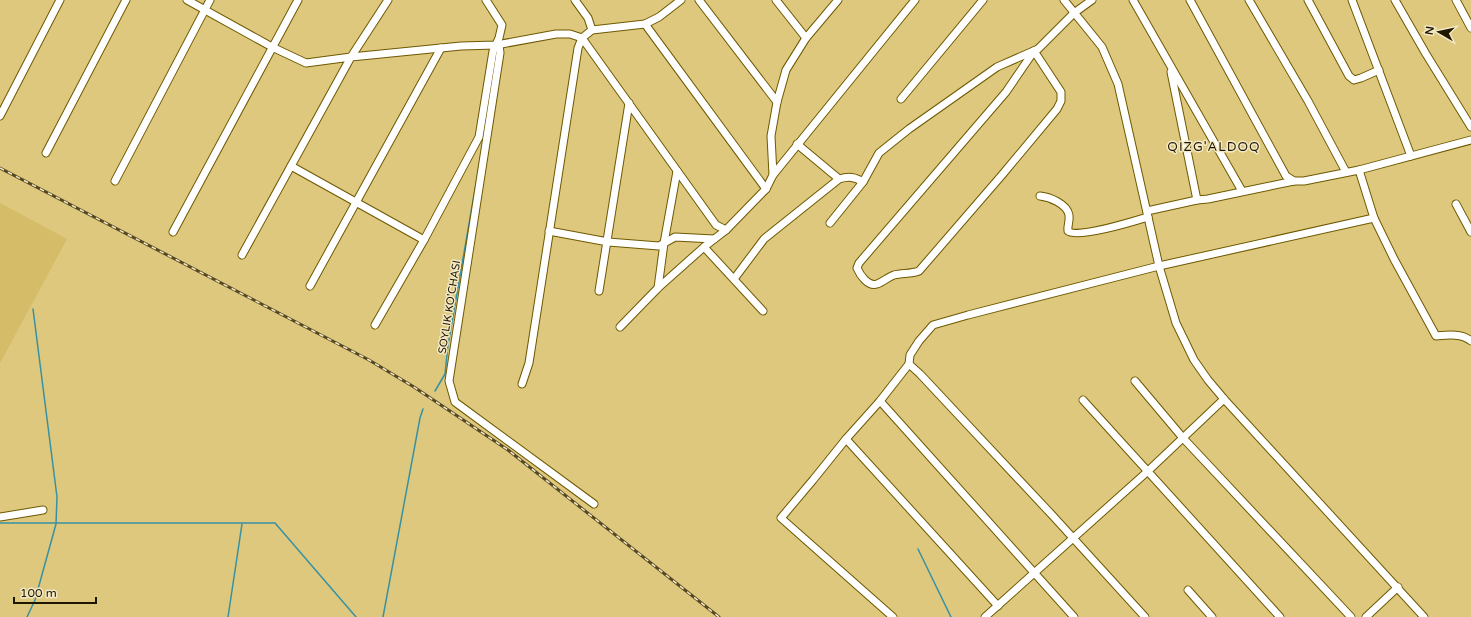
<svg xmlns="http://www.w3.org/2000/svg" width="1471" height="617" font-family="'Varela Round',sans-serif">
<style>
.built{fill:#d4bc68}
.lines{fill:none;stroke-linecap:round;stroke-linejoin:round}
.stream{stroke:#3791a3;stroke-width:1.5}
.minor-casing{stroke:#6e5900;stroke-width:9}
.minor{stroke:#fff;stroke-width:7}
.rail-casing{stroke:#554823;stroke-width:3}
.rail{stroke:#f4e9c5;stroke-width:1.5;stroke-dasharray:4.5;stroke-linecap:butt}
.labels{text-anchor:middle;stroke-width:3;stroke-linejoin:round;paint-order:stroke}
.street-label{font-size:11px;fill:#1f1600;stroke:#f4e9c5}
.quarter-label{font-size:13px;letter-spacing:1px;fill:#1f1600;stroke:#f4e9c5}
</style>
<rect width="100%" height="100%" fill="#dec87d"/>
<!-- built -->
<path class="built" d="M0,203L67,239L0,363Z"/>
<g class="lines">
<!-- stream -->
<g class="stream">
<path d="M487,115L493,74"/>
<path d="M435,391L445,374L448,345L481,155"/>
<path d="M0,523H275L356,617"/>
<path d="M918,549L951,617"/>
<path d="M27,617L35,600L56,524L57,497L33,309"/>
<path d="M228,617L242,524"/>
<path d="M383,617L420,418L423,409"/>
</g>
<defs>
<g id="minor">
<path d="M187,0L272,47L306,63L351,57L388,0"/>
<path d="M575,0L588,18L592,30"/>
<path d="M699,0L777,102"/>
<path d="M776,0L806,38"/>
<path d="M1064,0L1102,47L1118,84L1159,266L1176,323L1194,360L1208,380L1224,399L1424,617"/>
<path d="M1133,0L1242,191"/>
<path d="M1190,0L1286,176L1294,181H1304L1359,170L1374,218L1394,259L1436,336C1447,335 1462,333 1471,341"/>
<path d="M1249,0L1308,101L1346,172"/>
<path d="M1308,0L1349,76L1354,80L1361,78L1379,70"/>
<path d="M1352,0L1411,156"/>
<path d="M1395,0L1426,54L1471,127"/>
<path d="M1456,0L1471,28"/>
<path d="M645,24L766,189"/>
<path d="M499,44L500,53L449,381L455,402L594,504"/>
<path d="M1034,51L1061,92V101L1057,109L1002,175L919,271C911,274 902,273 894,275C888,277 883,282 877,284C868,287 860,275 857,268L859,263L1006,92Z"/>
<path d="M901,99L983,0"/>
<path d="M0,116L60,0"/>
<path d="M797,144L839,179"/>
<path d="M46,153L126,0"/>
<path d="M291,166L424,240"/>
<path d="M1359,170L1471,140"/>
<path d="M773,175L915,0"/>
<path d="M115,181L210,0"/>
<path d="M1040,196C1050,197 1067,204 1069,215C1070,221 1067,226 1068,231C1077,239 1135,221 1148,217"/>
<path d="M1197,200L1208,199L1294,181"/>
<path d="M1456,204L1471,232"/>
<path d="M1147,211L1197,200L1171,72"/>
<path d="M830,223L863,182L879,153L909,129L997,67L1038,49L1074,13L1092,0"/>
<path d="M549,231L608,242L659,246L675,237L714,239"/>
<path d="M173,232L298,0"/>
<path d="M704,247L763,311"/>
<path d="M242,255L351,57L461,46L496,45L556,34H570L582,38L716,225L726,230"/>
<path d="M734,279L764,239L839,179C849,176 855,177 863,182"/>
<path d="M310,286L441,48"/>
<path d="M658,288L664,243L677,171"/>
<path d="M599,291L629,103"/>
<path d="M375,325L424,240L479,137L493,51L499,38L502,25L486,0"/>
<path d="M620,327L658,288L704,247L726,230L766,189L773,175L771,136L777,102L786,70L806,38L838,0"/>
<path d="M1135,381L1183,438L1351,617"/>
<path d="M522,384L529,363L578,48L582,38L592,30L645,24L659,17L681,0"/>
<path d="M1083,400L1280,617"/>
<path d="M880,401L1074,617"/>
<path d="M846,439L998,606"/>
<path d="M0,517L43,510"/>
<path d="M1188,590L1212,617"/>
<path d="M893,617L781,518L813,480L846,439L880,401L909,364"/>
<path d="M985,617L1148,471L1224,399"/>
<path d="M1145,617L1053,516L920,374L909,364L910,355L919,341L933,325L968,315L1159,266L1374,218"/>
<path d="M1366,617L1398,587"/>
</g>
</defs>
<!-- minor casing -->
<use href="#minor" class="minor-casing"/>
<!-- minor -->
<use href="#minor" class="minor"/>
<defs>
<path id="rail" d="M0,168L321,335L369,360L414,387L508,450L719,617"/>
</defs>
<!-- rail casing -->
<use href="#rail" class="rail-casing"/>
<!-- rail -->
<use href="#rail" class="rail"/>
</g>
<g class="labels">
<!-- street labels -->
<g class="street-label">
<text transform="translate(449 307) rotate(-81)" y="4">SOYLIK KO'CHASI</text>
</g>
<!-- quarter labels -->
<g class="quarter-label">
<text x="1214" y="151">QIZG'ALDOQ</text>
</g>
</g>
<!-- north arrow -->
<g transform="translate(1439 32) rotate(279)" stroke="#f4e9c5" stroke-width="3" paint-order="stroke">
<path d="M0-3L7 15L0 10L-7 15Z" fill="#1f1600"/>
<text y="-6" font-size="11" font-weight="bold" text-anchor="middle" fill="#1f1600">N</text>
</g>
<!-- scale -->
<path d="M14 597v6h82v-6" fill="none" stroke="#1f1600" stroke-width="2"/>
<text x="20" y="597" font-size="12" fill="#1f1600" stroke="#f4e9c5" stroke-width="3" paint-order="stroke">100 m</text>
</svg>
